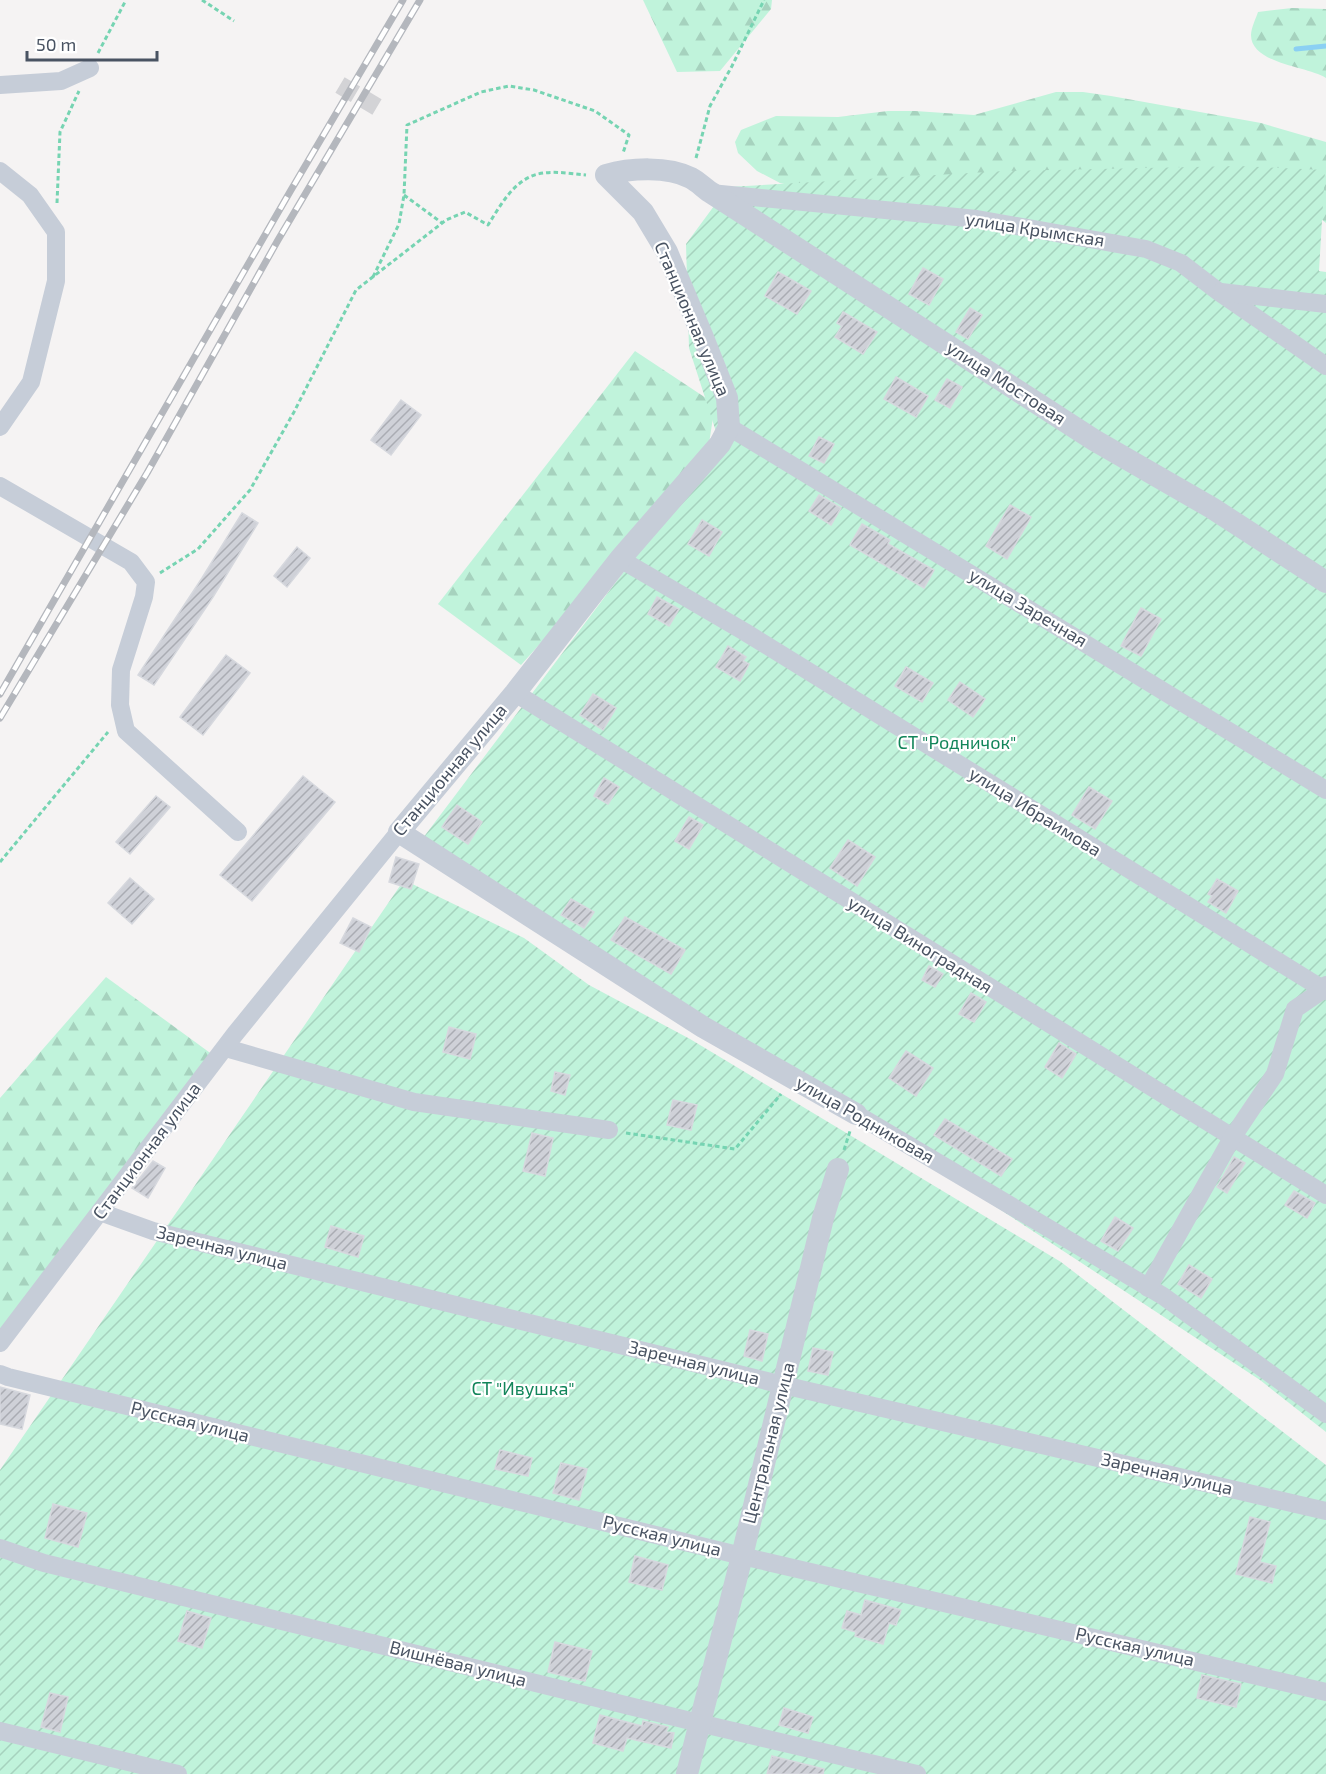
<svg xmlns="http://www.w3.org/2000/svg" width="1326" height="1774" font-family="'Exo 2',sans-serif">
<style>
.forest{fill:url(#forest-firs)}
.garden{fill:url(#garden-furrows)}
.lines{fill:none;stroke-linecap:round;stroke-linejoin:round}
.stream{stroke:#8bd0f3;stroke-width:5}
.building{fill:url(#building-hatch);stroke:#d6d8de;stroke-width:1.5}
.minor-tunnel{stroke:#d3d3d6;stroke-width:18;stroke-dasharray:18 9;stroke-linecap:butt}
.path{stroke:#76d4b2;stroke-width:3;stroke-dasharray:4.5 3;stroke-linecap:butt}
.minor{stroke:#c6cdd8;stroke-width:18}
.tertiary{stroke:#c6cdd8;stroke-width:22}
.rail-casing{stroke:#b4b7bd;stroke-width:7}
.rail{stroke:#fff;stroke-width:4.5;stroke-dasharray:14;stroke-linecap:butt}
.labels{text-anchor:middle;stroke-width:4.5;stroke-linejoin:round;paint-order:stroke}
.street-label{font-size:18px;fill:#495362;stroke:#fff}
.park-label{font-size:18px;fill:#12855a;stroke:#fff}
</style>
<defs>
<pattern id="forest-firs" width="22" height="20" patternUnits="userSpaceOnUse" patternTransform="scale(1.5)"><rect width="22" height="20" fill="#c0f3db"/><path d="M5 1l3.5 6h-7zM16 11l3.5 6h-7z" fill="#a6d2be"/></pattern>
<pattern id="garden-furrows" width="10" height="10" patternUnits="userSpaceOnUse" patternTransform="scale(1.5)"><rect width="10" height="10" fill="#c0f3db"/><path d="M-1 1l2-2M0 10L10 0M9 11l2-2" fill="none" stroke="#a6d2be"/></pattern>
<pattern id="building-hatch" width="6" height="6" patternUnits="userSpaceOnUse" patternTransform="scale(1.5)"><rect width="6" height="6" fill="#cfd1d8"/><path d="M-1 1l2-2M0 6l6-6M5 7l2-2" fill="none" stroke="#aaacb3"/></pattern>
</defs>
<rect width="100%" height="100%" fill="#f5f3f3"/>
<!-- forest -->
<g class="forest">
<path d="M643,0H772L771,9L720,71L677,72Z"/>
<path d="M1292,8L1326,9V78C1307,66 1251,64 1251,35C1251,28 1256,18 1258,12Z"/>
<path d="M1056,92H1083L1111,96L1261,123L1326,142V223L1321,219L820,192L780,183L757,171L738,153L735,142L741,130L776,116L838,117L888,111H915L974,115Z"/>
<path d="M635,351L715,404L707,457L521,665L438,604Z"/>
<path d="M106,977L213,1055L0,1334V1098Z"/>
</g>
<!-- garden -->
<g class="garden">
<path d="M1239,166L1325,170L1319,271L1326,272V1432L1260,1380L888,1136L423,838L720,444L689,348L686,244L728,187L1005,171Z"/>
<path d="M404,880L524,938L589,985L690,1039L1061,1262L1326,1465V1774H0V1470Z"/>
</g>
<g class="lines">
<!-- stream -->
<path class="stream" d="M1296,49L1326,46"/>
</g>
<!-- building -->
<g class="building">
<path d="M923,268L943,279L929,305L909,294Z"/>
<path d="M778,272L811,291L797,314L765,296Z"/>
<path d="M970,308L982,315L968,339L956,332Z"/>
<path d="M843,312L877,332L863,354L835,337L842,326L837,323Z"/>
<path d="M896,377L928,396L916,417L884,399Z"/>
<path d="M947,379L962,387L950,408L935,400Z"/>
<path d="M401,400L421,415L391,455L371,440Z"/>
<path d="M819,437L834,444L824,463L809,456Z"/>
<path d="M819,495L841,508L831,525L809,511Z"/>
<path d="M1010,505L1031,517L1007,559L986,546Z"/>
<path d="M242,513L258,523L213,597L154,685L138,675L202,578Z"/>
<path d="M702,520L722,532L709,556L688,544Z"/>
<path d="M862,524L890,540L888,544L934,570L924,588L850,545Z"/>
<path d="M297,547L310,558L287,587L274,576Z"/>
<path d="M657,597L679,609L669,626L648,614Z"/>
<path d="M1141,608L1161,619L1141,656L1121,646Z"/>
<path d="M728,646L746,657L743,661L749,664L740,681L716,667Z"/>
<path d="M226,655L250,673L203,735L180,717Z"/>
<path d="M906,667L933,683L922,702L895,686Z"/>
<path d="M960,682L985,699L973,717L948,700Z"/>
<path d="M593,694L616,708L603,730L580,715Z"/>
<path d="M303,776L335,802L252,901L220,875Z"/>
<path d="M604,778L619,787L608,804L594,796Z"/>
<path d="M1089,787L1112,801L1095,829L1072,815Z"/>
<path d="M156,796L170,807L130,854L116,842Z"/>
<path d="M457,805L482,822L468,844L442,827Z"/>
<path d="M689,817L703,825L689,849L675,841Z"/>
<path d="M848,840L875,857L857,886L830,868Z"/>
<path d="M396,857L419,864L411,889L389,882Z"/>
<path d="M130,878L154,899L132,924L108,903Z"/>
<path d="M1217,879L1238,891L1226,913L1208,902L1212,896L1208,894Z"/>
<path d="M571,899L594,912L584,928L561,915Z"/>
<path d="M625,917L685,950L671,974L611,940Z"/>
<path d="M353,918L371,927L359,952L340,943Z"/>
<path d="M929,966L943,974L935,987L922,980Z"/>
<path d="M971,993L986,1002L974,1022L959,1014Z"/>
<path d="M449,1027L476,1034L470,1059L443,1052Z"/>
<path d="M1059,1043L1076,1054L1062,1078L1045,1067Z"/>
<path d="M906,1051L933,1068L916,1096L889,1078Z"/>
<path d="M555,1072L570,1075L565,1095L551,1091Z"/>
<path d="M673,1100L697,1105L691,1130L667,1125Z"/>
<path d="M945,1119L1012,1159L1001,1176L934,1135Z"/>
<path d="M532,1133L553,1138L545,1176L523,1171Z"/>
<path d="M1234,1157L1245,1163L1227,1193L1217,1187Z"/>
<path d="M153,1161L165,1168L148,1198L132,1188Z"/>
<path d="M1294,1191L1315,1203L1307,1218L1285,1205Z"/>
<path d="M1115,1217L1133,1228L1118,1251L1101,1241Z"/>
<path d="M331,1226L364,1236L358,1257L325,1247Z"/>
<path d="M1189,1265L1212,1279L1201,1298L1178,1284Z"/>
<path d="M750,1330L768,1334L762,1361L744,1356Z"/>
<path d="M813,1348L833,1352L828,1375L808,1371Z"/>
<path d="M0,1387L30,1395L22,1429L0,1424Z"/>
<path d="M500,1450L532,1458L528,1476L495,1469Z"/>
<path d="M561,1463L587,1469L579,1500L553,1493Z"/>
<path d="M53,1504L87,1513L78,1547L45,1538Z"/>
<path d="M1250,1517L1270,1522L1260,1562L1276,1566L1272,1583L1236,1574Z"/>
<path d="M635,1556L668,1565L662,1590L629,1582Z"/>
<path d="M865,1600L901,1610L896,1625L889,1623L883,1644L855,1636L856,1632L842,1628L847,1611L861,1615Z"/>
<path d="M187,1611L211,1618L202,1648L178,1641Z"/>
<path d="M555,1642L592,1651L585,1681L548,1672Z"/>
<path d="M1202,1675L1241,1684L1236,1707L1197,1698Z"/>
<path d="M50,1693L68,1697L60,1732L41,1727Z"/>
<path d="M784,1708L813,1717L808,1733L779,1725Z"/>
<path d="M600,1715L642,1726L643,1721L668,1727L666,1732L674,1733L671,1748L627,1738L623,1751L593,1743Z"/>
<path d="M772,1756L824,1769L823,1774H767Z"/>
</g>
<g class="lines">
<!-- minor-tunnel -->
<path class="minor-tunnel" d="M340,85L377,107"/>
<!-- path -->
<g class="path">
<path d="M202,0L234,21"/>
<path d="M98,53L126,0"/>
<path d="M696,158L710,106L732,66L764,0"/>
<path d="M404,195L442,223"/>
<path d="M57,203L60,132L79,91"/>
<path d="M373,277L399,224L404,195L407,125L481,92L509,86L534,90L595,111L629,135L623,153"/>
<path d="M160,573L198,549L250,490L294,412L356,290L446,220L465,212L488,225C502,203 516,176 544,173C557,171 573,174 586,175"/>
<path d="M0,862L108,732"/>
<path d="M626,1133L735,1149L781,1094"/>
<path d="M844,1150L850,1131"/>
</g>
<!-- minor -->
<g class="minor">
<path d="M0,85L61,81L90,68"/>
<path d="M0,171L30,195L56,232V281L31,382L0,427"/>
<path d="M711,193L977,219L1146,249L1181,263L1219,292L1326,366"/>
<path d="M1221,292L1326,304"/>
<path d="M729,427L1326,790"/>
<path d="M0,486L131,562L146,582L144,597L121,670L120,705L126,731L238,832"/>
<path d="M620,559L745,632L1326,991"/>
<path d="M515,693L1326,1195"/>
<path d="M226,1048L414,1102L609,1130"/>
<path d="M856,1114L1163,1296L1326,1414"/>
<path d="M100,1212L153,1231L783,1385L1326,1511"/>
<path d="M1148,1288L1232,1138L1275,1074L1295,1009L1323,990L1326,985"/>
<path d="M0,1343L235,1034L399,832"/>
<path d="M0,1374L8,1377L742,1556L1326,1692"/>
<path d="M0,1548L44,1563L699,1723L917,1774"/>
<path d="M0,1731L178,1774"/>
</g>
<!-- tertiary -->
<g class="tertiary">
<path d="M856,1114L703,1027L399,832L515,693L620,559L720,444L729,427L727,398L702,335L667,252L643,212L606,175C630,168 668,166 691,178C697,181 704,188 710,192L1094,440L1212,508L1326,582"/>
<path d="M687,1774L742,1556L823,1218L838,1169"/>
</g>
<defs>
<g id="rail">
<path d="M0,694L291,190L403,0"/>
<path d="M0,718L147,473L278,240L420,0"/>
</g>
</defs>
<!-- rail casing -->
<use href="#rail" class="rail-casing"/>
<!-- rail -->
<use href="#rail" class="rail"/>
</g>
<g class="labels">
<!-- street labels -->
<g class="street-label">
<text transform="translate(1035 230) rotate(9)" y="6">улица Крымская</text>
<text transform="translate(692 319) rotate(67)" y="6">Станционная улица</text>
<text transform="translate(1006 383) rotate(33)" y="6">улица Мостовая</text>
<text transform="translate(1028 608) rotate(31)" y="6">улица Заречная</text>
<text transform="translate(450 770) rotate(-50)" y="6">Станционная улица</text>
<text transform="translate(1035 812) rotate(32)" y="6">улица Ибраимова</text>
<text transform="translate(920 945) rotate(32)" y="6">улица Виноградная</text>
<text transform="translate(865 1120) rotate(30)" y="6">улица Родниковая</text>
<text transform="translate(147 1151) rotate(-53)" y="6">Станционная улица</text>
<text transform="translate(222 1248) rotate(14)" y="6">Заречная улица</text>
<text transform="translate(694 1363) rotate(14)" y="6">Заречная улица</text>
<text transform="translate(190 1422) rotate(14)" y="6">Русская улица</text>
<text transform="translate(769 1443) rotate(-76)" y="6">Центральная улица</text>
<text transform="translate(1167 1474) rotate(13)" y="6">Заречная улица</text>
<text transform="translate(662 1536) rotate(14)" y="6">Русская улица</text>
<text transform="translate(1135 1647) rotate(13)" y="6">Русская улица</text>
<text transform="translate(458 1664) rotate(14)" y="6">Вишнёвая улица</text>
</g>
<!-- park labels -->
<g class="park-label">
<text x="957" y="749">СТ "Родничок"</text>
<text x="523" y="1395">СТ "Ивушка"</text>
</g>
</g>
<!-- scale -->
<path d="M27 51v9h130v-9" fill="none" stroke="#495362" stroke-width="3"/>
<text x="36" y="51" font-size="18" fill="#495362" stroke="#ffffff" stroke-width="4.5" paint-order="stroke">50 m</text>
</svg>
